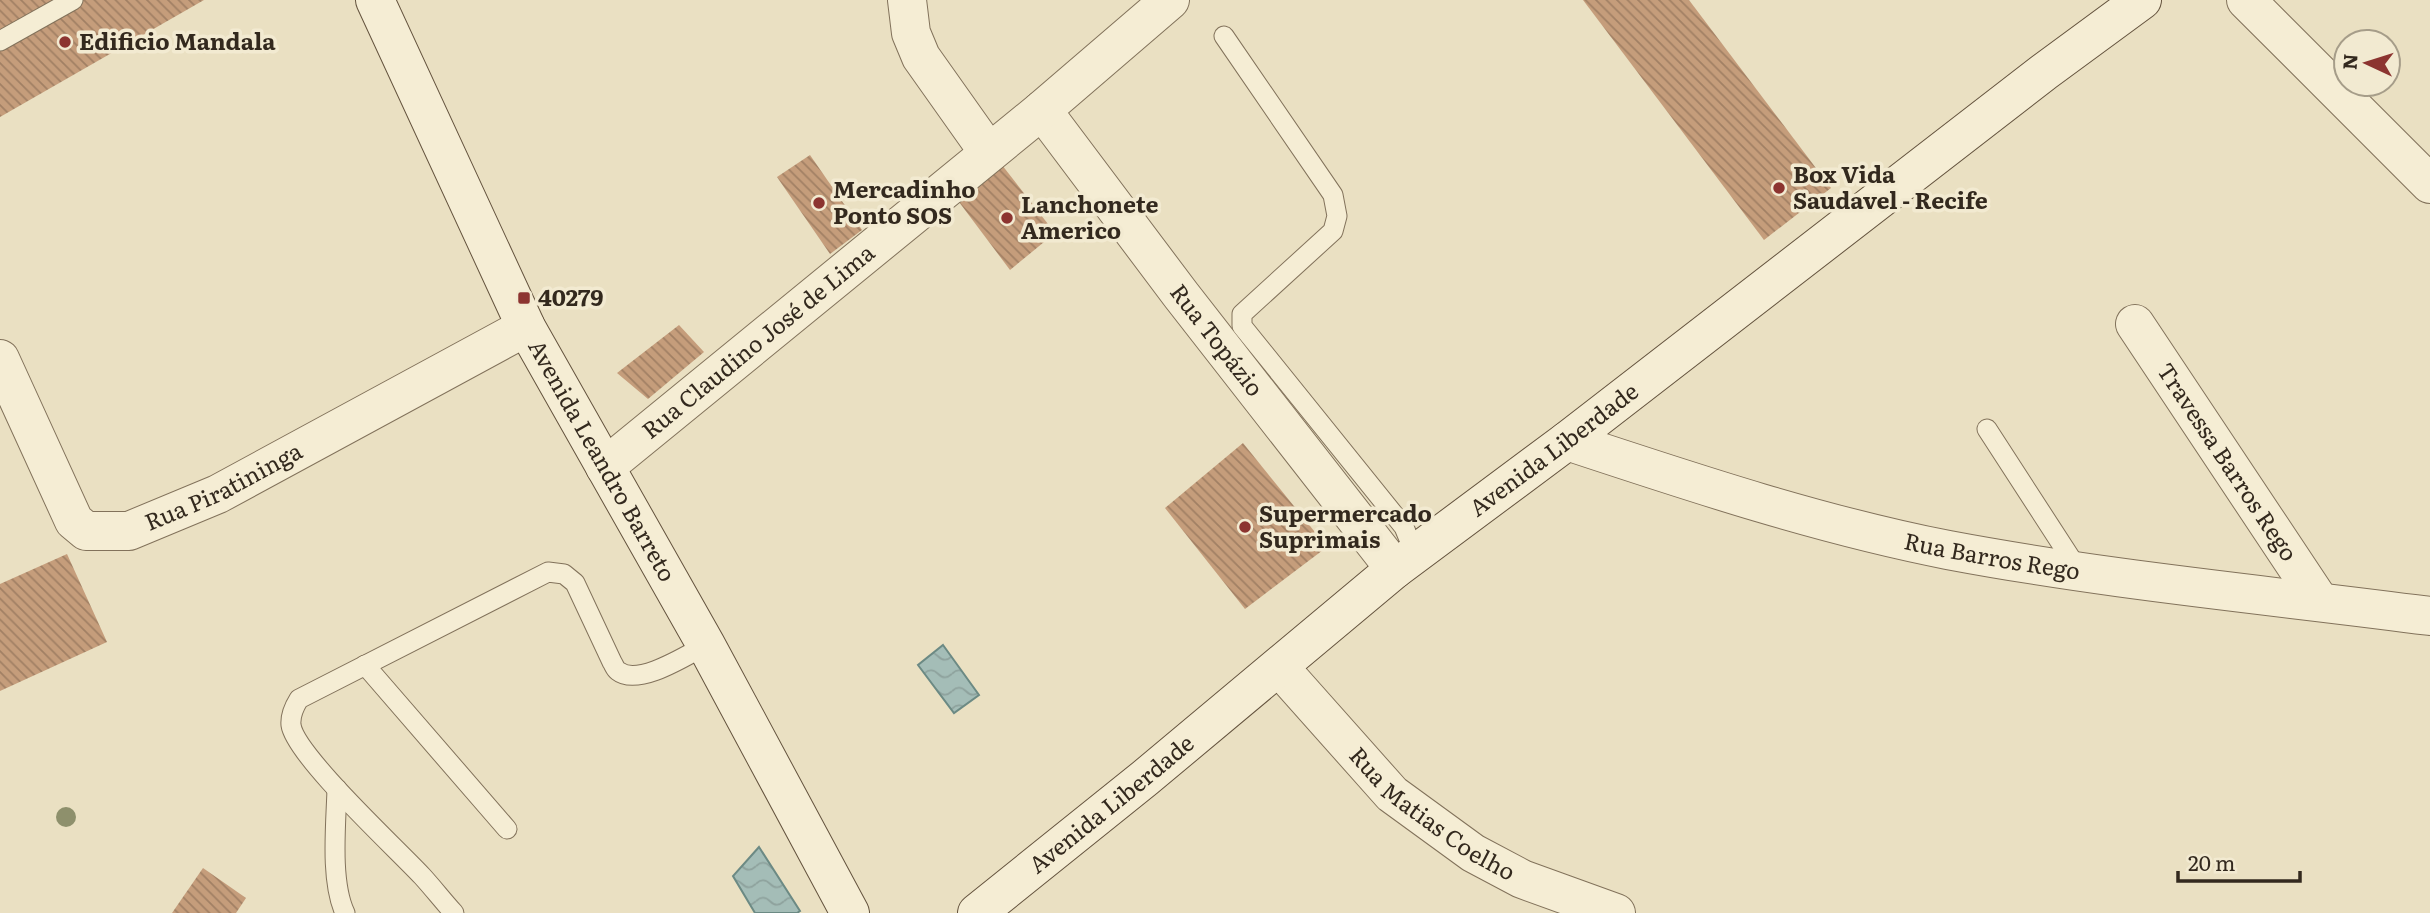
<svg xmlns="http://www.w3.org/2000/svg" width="2430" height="913" font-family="Literata,serif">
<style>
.water{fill:url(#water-waves);stroke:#6c8a84;stroke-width:2}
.building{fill:url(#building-back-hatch)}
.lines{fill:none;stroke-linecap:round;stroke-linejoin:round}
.lane-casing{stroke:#82725b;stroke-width:21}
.street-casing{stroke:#82725b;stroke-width:40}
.secondary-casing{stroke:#64533e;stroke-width:40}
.lane{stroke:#f5edd4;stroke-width:19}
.street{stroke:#f5edd4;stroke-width:38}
.secondary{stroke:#f5edd4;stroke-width:38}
.tree{fill:#8e906c}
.poi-dot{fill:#8c3430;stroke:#f2ead1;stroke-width:2.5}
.labels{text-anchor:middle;stroke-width:7;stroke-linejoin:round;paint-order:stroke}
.poi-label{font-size:23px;font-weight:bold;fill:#33291e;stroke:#f2ead1;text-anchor:start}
.street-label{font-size:23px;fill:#33291e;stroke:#f2ead1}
</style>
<defs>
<pattern id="water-waves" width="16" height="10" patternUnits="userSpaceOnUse" patternTransform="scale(1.75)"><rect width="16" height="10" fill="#a4bdb7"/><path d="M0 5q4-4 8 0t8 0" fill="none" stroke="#8ea29d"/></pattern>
<pattern id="building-back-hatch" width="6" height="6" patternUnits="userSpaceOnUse" patternTransform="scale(1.75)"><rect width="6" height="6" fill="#c59d7b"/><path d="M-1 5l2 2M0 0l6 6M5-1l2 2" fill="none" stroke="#a18064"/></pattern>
</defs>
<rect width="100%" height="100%" fill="#eae0c2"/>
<!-- water -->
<g class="water">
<path d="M943,645L979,695L954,713L918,665Z"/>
<path d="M759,847L800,911L797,913H755L733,876Z"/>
</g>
<!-- building -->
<g class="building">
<path d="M0,0H204L0,117Z"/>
<path d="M1583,0H1689L1831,188L1764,240Z"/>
<path d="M810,155L862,230L830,254L777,177Z"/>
<path d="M1002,165L1055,233L1010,270L959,202Z"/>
<path d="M679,325L704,352L648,399L617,373Z"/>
<path d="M1243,443L1327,547L1245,609L1165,508Z"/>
<path d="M67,554L107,642L0,691V584Z"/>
<path d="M203,868L246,898L236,913H172Z"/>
</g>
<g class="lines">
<defs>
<g id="lane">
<path d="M1224,36L1333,195L1337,216L1333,231L1242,314V326L1404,527L1415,554"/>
<path d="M0,41L73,0"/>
<path d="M1987,429L2079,571"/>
<path d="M365,665L507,829"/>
<path d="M337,789C336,824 330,881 345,913"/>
<path d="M454,913C443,901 433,888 422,876C397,849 295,755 291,725C290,715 294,707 299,699L548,572L564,574L575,583L612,662C614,665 615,669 618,671C638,687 687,655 706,645"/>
</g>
<g id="street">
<path d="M907,0L911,33L921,57L989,153"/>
<path d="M2246,0L2430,184"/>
<path id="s1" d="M1042,110L1181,295L1395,569"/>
<path id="s2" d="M2135,324L2320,602"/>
<path id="s3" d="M0,359L74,521L86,531H129L218,494L526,327"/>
<path id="s4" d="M1567,441C1691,482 1820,525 1948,550C2107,580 2269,595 2430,616"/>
<path id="s5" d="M605,467L1042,110L1170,0"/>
<path id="s6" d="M1279,667L1392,794L1473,853L1522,879L1616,913"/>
</g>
<g id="secondary">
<path id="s7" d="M375,0L526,327L706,645L850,913"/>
<path id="s8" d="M977,913L1145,778L1395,569L1567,441L2044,72L2142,0"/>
</g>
</defs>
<!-- lane casing -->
<use href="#lane" class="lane-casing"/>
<!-- street casing -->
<use href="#street" class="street-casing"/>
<!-- secondary casing -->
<use href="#secondary" class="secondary-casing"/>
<!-- lane -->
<use href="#lane" class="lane"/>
<!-- street -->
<use href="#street" class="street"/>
<!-- secondary -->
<use href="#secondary" class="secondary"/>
</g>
<!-- trees -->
<circle class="tree" cx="66" cy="817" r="10"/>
<!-- markers -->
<g class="poi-dot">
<circle cx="65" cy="42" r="7"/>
<circle cx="1779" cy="188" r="7"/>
<circle cx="819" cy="203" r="7"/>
<circle cx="1007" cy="218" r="7"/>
<rect x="517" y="291" width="14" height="14" rx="3.5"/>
<circle cx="1245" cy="527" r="7"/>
</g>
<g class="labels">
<!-- poi labels -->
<g class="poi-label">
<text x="79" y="50">Edificio Mandala</text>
<text x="1793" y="183">Box Vida<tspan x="1793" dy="26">Saudavel - Recife</tspan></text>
<text x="833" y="198">Mercadinho<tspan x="833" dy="26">Ponto SOS</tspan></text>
<text x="1021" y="213">Lanchonete<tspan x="1021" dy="26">Americo</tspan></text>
<text x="538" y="306">40279</text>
<text x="1259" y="522">Supermercado<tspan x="1259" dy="26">Suprimais</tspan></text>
</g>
<!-- street labels -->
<g class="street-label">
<text dy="8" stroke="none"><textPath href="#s5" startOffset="198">Rua Claudino José de Lima</textPath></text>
<text dy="8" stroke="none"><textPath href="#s1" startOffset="289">Rua Topázio</textPath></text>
<text dy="8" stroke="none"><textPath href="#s8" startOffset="740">Avenida Liberdade</textPath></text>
<text dy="8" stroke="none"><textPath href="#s7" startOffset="514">Avenida Leandro Barreto</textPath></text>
<text dy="8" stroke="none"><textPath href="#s2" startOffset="166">Travessa Barros Rego</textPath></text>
<text dy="8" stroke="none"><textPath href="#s3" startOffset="341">Rua Piratininga</textPath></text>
<text dy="8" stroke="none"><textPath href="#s4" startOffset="441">Rua Barros Rego</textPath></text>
<text dy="8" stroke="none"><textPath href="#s8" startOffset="173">Avenida Liberdade</textPath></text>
<text dy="8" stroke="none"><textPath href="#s6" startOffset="214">Rua Matias Coelho</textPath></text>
</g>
</g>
<!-- north arrow -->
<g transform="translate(2367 63) rotate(274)"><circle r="33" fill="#f2ead1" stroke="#a69d89" stroke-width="2"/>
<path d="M0-5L12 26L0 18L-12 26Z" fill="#8c3430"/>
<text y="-10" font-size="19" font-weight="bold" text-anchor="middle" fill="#33291e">N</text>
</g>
<!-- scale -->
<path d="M2178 871v10h122v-10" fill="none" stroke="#33291e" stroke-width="3.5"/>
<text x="2188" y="871" font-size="21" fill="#33291e" stroke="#f2ead1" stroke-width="5" paint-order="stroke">20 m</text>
</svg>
